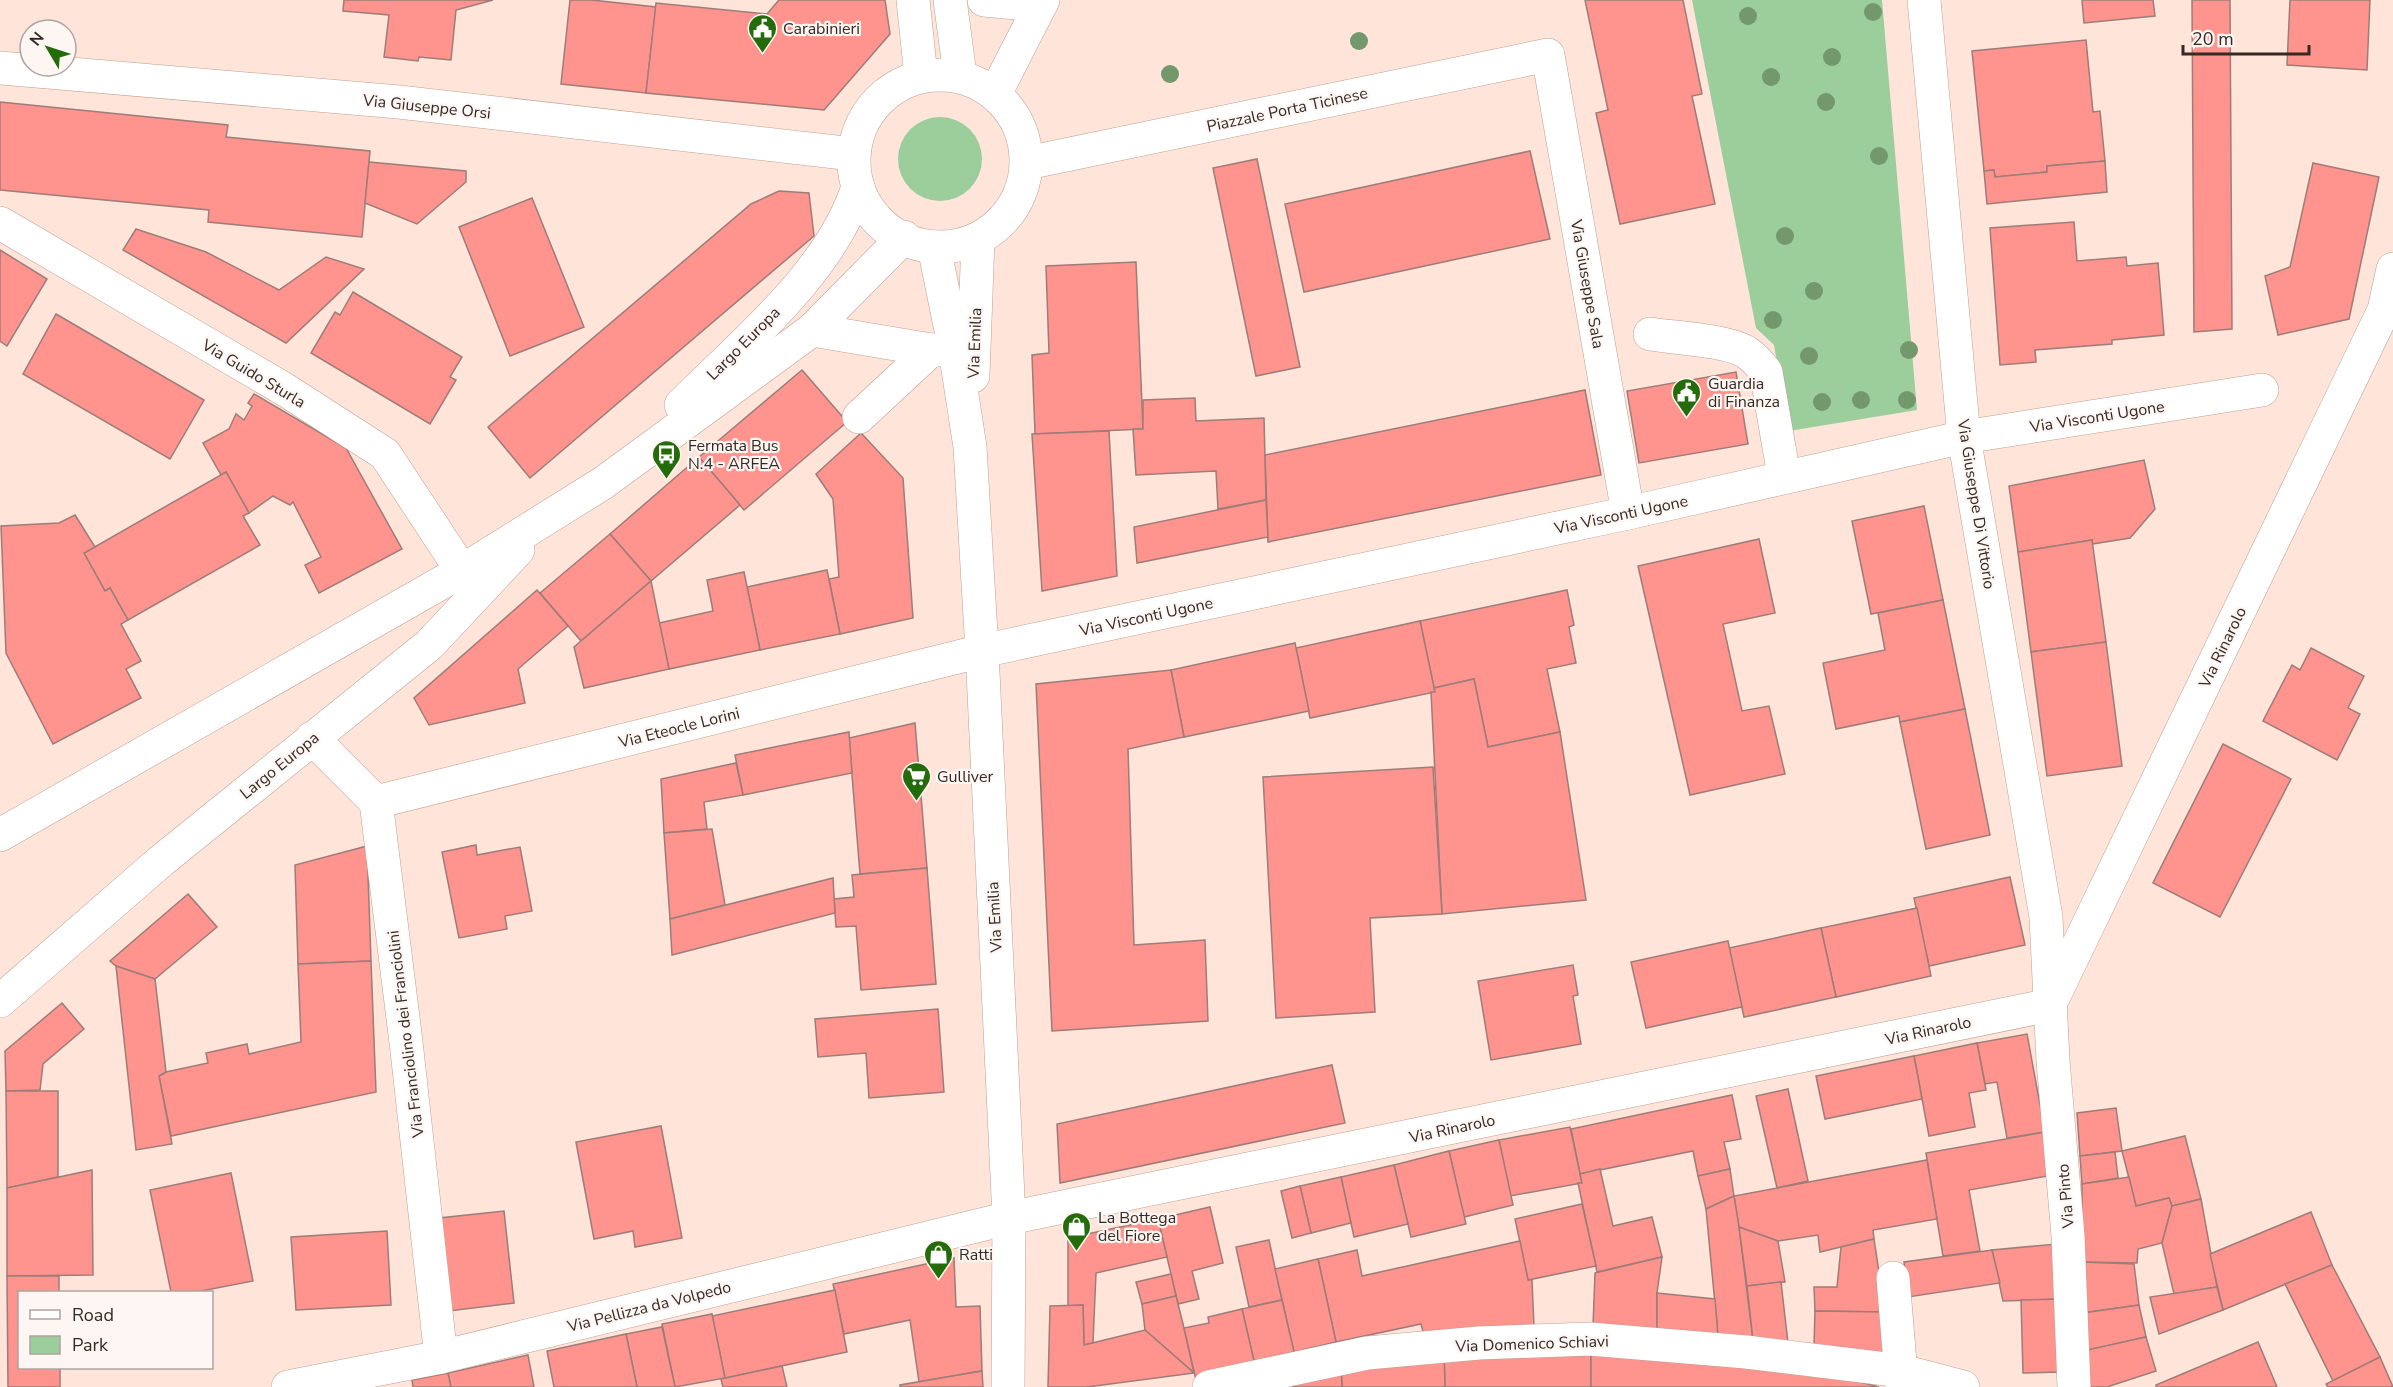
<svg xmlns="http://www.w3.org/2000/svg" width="2393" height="1387" font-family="'Nunito Sans',sans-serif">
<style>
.green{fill:#9cce9c}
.building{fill:#fe948d;stroke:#9d7c79;stroke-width:1.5}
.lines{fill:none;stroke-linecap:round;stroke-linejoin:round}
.minor-casing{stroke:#bea093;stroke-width:34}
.minor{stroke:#fff;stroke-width:33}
.tree{fill:#72986c}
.labels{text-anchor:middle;stroke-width:4.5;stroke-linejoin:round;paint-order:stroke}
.poi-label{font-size:16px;fill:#352924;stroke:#fdf6f3;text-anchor:start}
.street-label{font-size:16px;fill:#352924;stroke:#fdf6f3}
</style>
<rect width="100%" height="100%" fill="#fee4d9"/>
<!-- green -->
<g class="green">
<path d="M1692,0H1882L1917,410L1789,431L1774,345L1756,328Z"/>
<circle cx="940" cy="159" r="42"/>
</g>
<!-- building -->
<g class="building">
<path d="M344,0H493L456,10L451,60L419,57L418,61L384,57L389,15L343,11Z"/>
<path d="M570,0H592L656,7L646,93L561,84Z"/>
<path d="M779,0H885L890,34L824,110L646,93L656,3L767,14Z"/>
<path d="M1585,0H1683L1702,94L1692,96L1715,204L1620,224L1596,113L1608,110Z"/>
<path d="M2082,0H2153L2155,16L2084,23Z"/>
<path d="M2192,0H2230L2232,329L2194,332Z"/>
<path d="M2290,0H2370L2367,70L2287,65Z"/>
<path d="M2086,40L2093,112L2100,111L2105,161L2047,166V172L1995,177L1994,170L1984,171L1972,51Z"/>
<path d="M0,102L228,125L226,137L370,151L362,237L208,222L209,210L0,190Z"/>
<path d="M1530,151L1550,239L1304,292L1285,204Z"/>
<path d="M1257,159L1300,367L1256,376L1213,168Z"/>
<path d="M2105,161L2107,192L1987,204L1984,171L1994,170L1995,177L2047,172V166Z"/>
<path d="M369,162L466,171V182L417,224L365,203Z"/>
<path d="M2313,163L2379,177L2349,319L2278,335L2265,276L2290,267Z"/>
<path d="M779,191L809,193L814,236L530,478L488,427L751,204Z"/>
<path d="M532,198L584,327L510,356L459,227Z"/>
<path d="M2074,222L2077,261L2126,257L2127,266L2158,263L2164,335L2112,340V344L2035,350L2036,362L2000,365L1990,228Z"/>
<path d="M136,229L206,252L279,290L326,257L364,269L286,343L123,250Z"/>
<path d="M0,250L47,279L7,346L0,341Z"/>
<path d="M1136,262L1143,429L1035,434L1032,355L1049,353L1046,266Z"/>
<path d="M353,292L462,357L450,377L456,380L430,424L311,353L335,312L340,315Z"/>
<path d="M56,314L204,400L170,459L23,374Z"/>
<path d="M802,370L847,422L744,510L699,457Z"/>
<path d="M1736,372L1748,444L1639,463L1627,391Z"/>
<path d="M1585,390L1601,475L1268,542L1265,455Z"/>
<path d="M254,394L346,448L402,549L319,593L305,565L321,557L293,502L290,505L273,496L249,513L226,472L221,475L203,443L229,429L236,414L244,420L252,406L248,403Z"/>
<path d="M1195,398L1196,421L1264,418L1266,500L1218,509L1216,471L1136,475L1133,429H1143V400Z"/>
<path d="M1109,431L1117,576L1042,591L1032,434Z"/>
<path d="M861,433L903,478L913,618L840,634L829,579L839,577L833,499L816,474Z"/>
<path d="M699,457L740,505L651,581L610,534Z"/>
<path d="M2144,460L2155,509L2130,538L2092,544V540L2018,552L2009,486Z"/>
<path d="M226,472L249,513L243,516L260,545L128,620L110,588L105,591L84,553Z"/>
<path d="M1266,500L1268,537L1137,563L1134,527Z"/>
<path d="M1924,506L1943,600L1871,614L1852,521Z"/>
<path d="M75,515L95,547L84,553L105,591L110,588L128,620L121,624L141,661L126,669L141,698L53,744L6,653L1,526L59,523Z"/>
<path d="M610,534L651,581L581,641L540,593Z"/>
<path d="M1759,539L1775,613L1723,624L1742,711L1769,706L1785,774L1690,795L1638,566Z"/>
<path d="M2092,540L2106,642L2031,652L2018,552Z"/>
<path d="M827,570L840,634L760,650L747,587Z"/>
<path d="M744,572L760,650L669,669L659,623L713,611L707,580Z"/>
<path d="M651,581L669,669L584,688L574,647Z"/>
<path d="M537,590L568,626L518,669L525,703L429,725L414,698Z"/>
<path d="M1567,590L1574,625L1569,627L1576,663L1547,669L1560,732L1488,747L1474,679L1434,688L1420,621Z"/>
<path d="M1943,600L1965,709L1900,722L1899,716L1836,729L1823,663L1885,650L1878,613Z"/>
<path d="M1420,621L1435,692L1310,718L1296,648Z"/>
<path d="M2106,642L2122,766L2047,776L2031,652Z"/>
<path d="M1295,643L1309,711L1184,737L1171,670Z"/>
<path d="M2311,648L2364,676L2348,708L2360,714L2337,760L2263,721L2292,665L2300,670Z"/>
<path d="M1171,670L1184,737L1128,749L1134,945L1205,940L1208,1021L1052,1031L1036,684Z"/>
<path d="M1474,679L1488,747L1560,732L1586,900L1442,914L1431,692H1435L1434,688Z"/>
<path d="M1965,709L1990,835L1926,849L1900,722Z"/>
<path d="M915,723L927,868L860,874L849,738Z"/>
<path d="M849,732L852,773L743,795L735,755Z"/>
<path d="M2223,744L2291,779L2220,917L2153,883Z"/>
<path d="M736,763L743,795L704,802L707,829L664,833L661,779Z"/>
<path d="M1433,767L1442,914L1370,918L1375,1012L1276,1018L1263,777Z"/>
<path d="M712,829L725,905L670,919L664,833Z"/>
<path d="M476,845L477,855L520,847L532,911L505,916L507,929L459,938L442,852Z"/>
<path d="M367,846L371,961L298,964L295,865Z"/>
<path d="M927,868L936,984L861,990L856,926L836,927L834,899L854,897L852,875Z"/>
<path d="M2010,877L2025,945L1929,966L1914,898Z"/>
<path d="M833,878L835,913L672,955L670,919Z"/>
<path d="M188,894L217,927L155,979L116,966L110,961Z"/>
<path d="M1917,908L1931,976L1836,997L1821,928Z"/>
<path d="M1821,928L1836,997L1744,1017L1729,948Z"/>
<path d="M1728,941L1742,1007L1646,1028L1631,962Z"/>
<path d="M371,961L376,1092L171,1136L159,1076L166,1072L208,1063L206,1053L247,1044L249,1054L301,1042L298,964Z"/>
<path d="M1573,965L1578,995L1573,996L1581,1044L1491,1060L1478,981Z"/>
<path d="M116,966L155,979L166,1072L159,1076L172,1144L136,1150Z"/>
<path d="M62,1003L84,1029L43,1064L40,1090L6,1091L5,1051Z"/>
<path d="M938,1009L944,1092L869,1098L866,1053L818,1057L815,1019Z"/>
<path d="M2027,1034L2045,1132L2007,1138L1997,1082L1985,1084L1977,1043Z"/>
<path d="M1977,1043L1986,1090L1969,1093L1975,1127L1929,1136L1914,1056Z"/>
<path d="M1914,1056L1922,1099L1825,1119L1816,1076Z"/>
<path d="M1332,1065L1345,1123L1060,1183L1057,1124Z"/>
<path d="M1788,1089L1808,1181L1777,1188L1756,1096Z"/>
<path d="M6,1091H58V1177L7,1188Z"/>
<path d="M1732,1095L1741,1139L1724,1142L1730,1169L1698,1176L1693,1151L1580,1174L1571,1129Z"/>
<path d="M2116,1108L2122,1151L2080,1156L2077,1113Z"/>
<path d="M661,1126L682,1238L635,1247L633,1231L594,1239L576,1142Z"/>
<path d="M1570,1127L1582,1183L1510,1196L1499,1140Z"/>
<path d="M2045,1132L2053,1175L1969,1190L1980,1251L1943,1256L1926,1153Z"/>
<path d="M2185,1136L2201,1199L2172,1206L2169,1198L2136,1206L2122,1151Z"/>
<path d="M1499,1140L1513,1205L1464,1217L1449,1151Z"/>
<path d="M1449,1151L1466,1224L1411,1237L1394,1165Z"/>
<path d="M2115,1152L2118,1178L2082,1184L2080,1156Z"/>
<path d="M1927,1160L1937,1219L1873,1230L1874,1239L1820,1252L1818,1235L1778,1241L1739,1227L1734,1196Z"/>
<path d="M1394,1165L1408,1224L1354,1237L1341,1177Z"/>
<path d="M1600,1169L1613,1226L1652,1217L1662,1257L1597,1272L1578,1183H1582L1580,1174Z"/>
<path d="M1730,1169L1734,1196L1706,1209L1698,1176Z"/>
<path d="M92,1170L93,1275L7,1276V1188Z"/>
<path d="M231,1173L253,1281L196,1292H171L150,1190Z"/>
<path d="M1341,1177L1351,1223L1311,1233L1300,1186Z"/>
<path d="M2129,1177L2136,1206L2169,1198L2172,1206L2162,1243L2138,1249L2137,1263L2082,1262V1184Z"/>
<path d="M1300,1186L1311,1233L1292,1238L1281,1191Z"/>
<path d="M1734,1196L1739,1227L1753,1340L1718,1336L1706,1209Z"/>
<path d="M2201,1199L2217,1287L2174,1294L2162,1243L2172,1206Z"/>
<path d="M1582,1204L1596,1266L1528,1280L1515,1219Z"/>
<path d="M1210,1207L1223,1263L1192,1271L1199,1299L1178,1304L1158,1219Z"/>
<path d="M504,1211L514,1303L449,1311L439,1218Z"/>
<path d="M2311,1212L2332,1265L2223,1310L2210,1254Z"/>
<path d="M1158,1219L1167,1257L1096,1273L1093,1343L1084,1345L1083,1305L1068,1306V1238Z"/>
<path d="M1739,1227L1778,1241L1785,1282L1747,1286Z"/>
<path d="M387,1231L391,1305L296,1310L291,1237Z"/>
<path d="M1874,1239L1885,1312L1815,1311L1814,1287H1837L1841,1247Z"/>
<path d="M1269,1240L1282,1300L1249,1307L1236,1247Z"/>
<path d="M1520,1241L1528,1280H1532L1534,1327L1423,1332L1421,1324L1336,1342L1318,1259L1357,1250L1362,1276Z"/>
<path d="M2057,1244L2061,1299L2003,1301L1992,1250Z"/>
<path d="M1992,1250L2000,1283L1908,1297L1904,1262Z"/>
<path d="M1662,1257L1657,1293V1331L1593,1326L1595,1273Z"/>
<path d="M954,1258L956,1307L980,1306L982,1371L919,1382L910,1320L844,1334L833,1284Z"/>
<path d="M1318,1259L1336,1342L1294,1352L1275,1269Z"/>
<path d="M2082,1262L2134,1264L2139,1305L2083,1313Z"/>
<path d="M2332,1265L2380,1357L2333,1381L2285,1284Z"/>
<path d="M1171,1274L1176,1296L1142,1304L1136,1282Z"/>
<path d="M7,1276H59V1292H20V1368H60V1387H8Z"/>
<path d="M1781,1282L1788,1343L1753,1340L1747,1286Z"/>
<path d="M2217,1287L2223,1310L2159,1334L2150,1297Z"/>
<path d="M835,1290L847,1352L725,1378L712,1316Z"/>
<path d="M1657,1293L1715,1299L1718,1336L1657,1331Z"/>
<path d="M1176,1296L1184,1328L1194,1373L1145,1330L1142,1304Z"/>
<path d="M2061,1299L2063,1372L2023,1373L2021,1300Z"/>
<path d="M1282,1300L1294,1352L1254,1361L1242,1309Z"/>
<path d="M1083,1305L1084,1345L1145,1330L1194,1373L1087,1387H1048L1050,1306Z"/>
<path d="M2139,1305L2146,1337L2085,1351L2083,1313Z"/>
<path d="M1242,1309L1254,1361L1196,1380L1184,1328L1209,1323L1208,1317Z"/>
<path d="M1815,1311L1885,1312L1890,1355L1814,1346Z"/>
<path d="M712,1314L725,1378L675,1387L662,1324Z"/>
<path d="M662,1327L675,1387H637L626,1334Z"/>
<path d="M626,1334L637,1387H554L547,1351Z"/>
<path d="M2146,1337L2156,1371L2107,1387H2084L2078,1352Z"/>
<path d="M2258,1342L2277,1387H2156V1385Z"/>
<path d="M1591,1350V1387H1445L1444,1353Z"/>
<path d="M1591,1350L1803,1367L1879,1387H1591Z"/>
<path d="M1444,1353L1445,1387H1342L1341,1365Z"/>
<path d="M528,1355L534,1387H451L448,1373Z"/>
<path d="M2380,1357L2393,1387H2328L2326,1384Z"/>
<path d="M1341,1365L1342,1387H1293V1374Z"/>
<path d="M782,1366L787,1387H723L721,1379Z"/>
<path d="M982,1371L983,1387H900V1385Z"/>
<path d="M448,1373L451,1387H413L412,1380Z"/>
</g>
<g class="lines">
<defs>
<g id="minor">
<path d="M913,0L921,76"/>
<path d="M950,0L960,75"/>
<path d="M984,0L1017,3L1042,2"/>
<path d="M1924,0L1964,437L2046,917L2053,1061L2068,1236L2074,1387"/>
<path d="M0,68L399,102L853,154"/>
<circle cx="940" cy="161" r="86"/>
<path d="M995,94L1043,0"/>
<path d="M1027,163L1548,55L1628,513"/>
<path d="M0,223L284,389L385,454L462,571"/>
<path d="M934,247L955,350L970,447L982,651L1009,1218L1008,1387"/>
<path d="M812,330L931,350H955"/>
<path d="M1650,334C1675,338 1726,340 1746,352C1755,358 1760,364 1766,372L1784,476"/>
<path d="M973,376L978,239"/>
<path d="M681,405C744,342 830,273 858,187"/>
<path d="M859,417L931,350"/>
<path d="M312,738L376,802L406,1042L441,1357"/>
<path d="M376,802L982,651L1628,513L1964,437L2262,390"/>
<path d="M0,835L462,571L603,483L812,330L904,237"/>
<path d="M2052,1000L2384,310L2393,269"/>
<path d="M0,1001L161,861L429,645L518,550"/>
<path d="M1893,1278L1902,1387"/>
<path d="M288,1387L441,1357L1009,1218L2050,1005"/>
<path d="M1209,1387L1367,1353L1479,1343L1590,1339L1746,1352L1902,1371L1963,1387"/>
</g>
</defs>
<!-- minor casing -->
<use href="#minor" class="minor-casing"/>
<!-- minor -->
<use href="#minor" class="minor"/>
</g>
<!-- trees -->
<g class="tree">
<circle cx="1873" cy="12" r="9"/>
<circle cx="1748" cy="16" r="9"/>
<circle cx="1359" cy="41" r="9"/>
<circle cx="1832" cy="57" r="9"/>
<circle cx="1170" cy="74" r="9"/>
<circle cx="1771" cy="77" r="9"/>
<circle cx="1826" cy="102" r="9"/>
<circle cx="1879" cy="156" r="9"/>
<circle cx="1785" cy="236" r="9"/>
<circle cx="1814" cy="291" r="9"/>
<circle cx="1773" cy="320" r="9"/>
<circle cx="1909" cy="350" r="9"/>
<circle cx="1809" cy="356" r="9"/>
<circle cx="1861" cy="400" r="9"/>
<circle cx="1907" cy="400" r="9"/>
<circle cx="1822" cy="402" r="9"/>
</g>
<!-- icons -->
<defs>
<symbol id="civic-pin" viewBox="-11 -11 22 30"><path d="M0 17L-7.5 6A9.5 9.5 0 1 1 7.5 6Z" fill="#236c09" stroke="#fdf6f3"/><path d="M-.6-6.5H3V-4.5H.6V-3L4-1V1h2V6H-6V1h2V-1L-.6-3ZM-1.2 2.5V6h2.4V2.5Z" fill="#fff"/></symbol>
<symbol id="bus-pin" viewBox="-11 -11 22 30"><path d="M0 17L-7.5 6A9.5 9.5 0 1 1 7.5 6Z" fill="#236c09" stroke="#fdf6f3"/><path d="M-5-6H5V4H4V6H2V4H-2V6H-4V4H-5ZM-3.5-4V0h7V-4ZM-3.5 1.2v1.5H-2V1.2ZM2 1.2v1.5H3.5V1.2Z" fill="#fff"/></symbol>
<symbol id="supermarket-pin" viewBox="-11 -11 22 30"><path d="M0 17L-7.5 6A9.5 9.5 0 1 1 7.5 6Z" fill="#236c09" stroke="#fdf6f3"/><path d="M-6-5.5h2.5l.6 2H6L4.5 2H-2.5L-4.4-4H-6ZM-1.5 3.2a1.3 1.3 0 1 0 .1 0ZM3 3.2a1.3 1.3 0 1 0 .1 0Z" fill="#fff"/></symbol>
<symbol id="shop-pin" viewBox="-11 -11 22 30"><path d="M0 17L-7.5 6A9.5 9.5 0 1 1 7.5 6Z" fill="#236c09" stroke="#fdf6f3"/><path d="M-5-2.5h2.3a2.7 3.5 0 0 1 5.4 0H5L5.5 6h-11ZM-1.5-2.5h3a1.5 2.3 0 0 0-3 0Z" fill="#fff"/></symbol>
</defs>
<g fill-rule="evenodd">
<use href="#civic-pin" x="746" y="12" width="33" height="45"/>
<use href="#civic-pin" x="1670" y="376" width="33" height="45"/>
<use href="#bus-pin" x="650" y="438" width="33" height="45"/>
<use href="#supermarket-pin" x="900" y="760" width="33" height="45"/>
<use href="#shop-pin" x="1060" y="1210" width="33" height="45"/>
<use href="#shop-pin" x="922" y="1238" width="33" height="45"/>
</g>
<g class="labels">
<!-- poi labels -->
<g class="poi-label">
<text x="783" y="34">Carabinieri</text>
<text x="1708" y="389">Guardia<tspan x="1708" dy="18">di Finanza</tspan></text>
<text x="688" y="451">Fermata Bus<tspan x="688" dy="18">N.4 - ARFEA</tspan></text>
<text x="937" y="782">Gulliver</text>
<text x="1098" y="1223">La Bottega<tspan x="1098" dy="18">del Fiore</tspan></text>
<text x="959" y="1260">Ratti</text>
</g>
<!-- street labels -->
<g class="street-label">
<text transform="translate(427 106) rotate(6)" y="6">Via Giuseppe Orsi</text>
<text transform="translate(1287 109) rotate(-12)" y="6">Piazzale Porta Ticinese</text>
<text transform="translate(1588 284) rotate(80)" y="6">Via Giuseppe Sala</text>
<text transform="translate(743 343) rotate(-45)" y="6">Largo Europa</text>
<text transform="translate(974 343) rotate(-88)" y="6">Via Emilia</text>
<text transform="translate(254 373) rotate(31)" y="6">Via Guido Sturla</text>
<text transform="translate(2097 416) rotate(-9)" y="6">Via Visconti Ugone</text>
<text transform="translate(1977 504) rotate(81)" y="6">Via Giuseppe Di Vittorio</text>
<text transform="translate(1621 514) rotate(-12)" y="6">Via Visconti Ugone</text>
<text transform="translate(1146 616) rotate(-12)" y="6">Via Visconti Ugone</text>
<text transform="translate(2222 647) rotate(-64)" y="6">Via Rinarolo</text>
<text transform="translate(679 727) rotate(-14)" y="6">Via Eteocle Lorini</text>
<text transform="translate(279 765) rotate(-39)" y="6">Largo Europa</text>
<text transform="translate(994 917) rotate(-93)" y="6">Via Emilia</text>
<text transform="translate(1928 1030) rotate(-12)" y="6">Via Rinarolo</text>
<text transform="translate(405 1034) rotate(-97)" y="6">Via Franciolino dei Franciolini</text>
<text transform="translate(1452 1128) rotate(-12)" y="6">Via Rinarolo</text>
<text transform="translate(2065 1196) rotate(-95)" y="6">Via Pinto</text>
<text transform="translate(649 1306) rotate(-14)" y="6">Via Pellizza da Volpedo</text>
<text transform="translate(1532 1343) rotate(-2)" y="6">Via Domenico Schiavi</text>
</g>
</g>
<!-- legend -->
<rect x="18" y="1291" width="195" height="78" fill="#fdf6f3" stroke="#ada4a0" stroke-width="1.5"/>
<rect x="30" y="1310" width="30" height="9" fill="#ffffff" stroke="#ada4a0" stroke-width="1.5"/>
<text x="72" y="1321" font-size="18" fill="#352924">Road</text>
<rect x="30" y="1336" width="30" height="18" fill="#9cce9c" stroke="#ada4a0" stroke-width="1.5"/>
<text x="72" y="1351" font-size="18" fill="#352924">Park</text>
<!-- north arrow -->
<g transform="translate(48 48) rotate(309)"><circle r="28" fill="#fdf6f3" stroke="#ada4a0" stroke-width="1.5"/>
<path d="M0-4.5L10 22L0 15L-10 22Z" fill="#236c09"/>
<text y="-9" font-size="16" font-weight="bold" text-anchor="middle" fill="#352924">N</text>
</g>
<!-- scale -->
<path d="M2183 45v9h126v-9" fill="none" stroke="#352924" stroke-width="3"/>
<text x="2192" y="45" font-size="18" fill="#352924" stroke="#fdf6f3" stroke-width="4.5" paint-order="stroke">20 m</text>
</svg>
